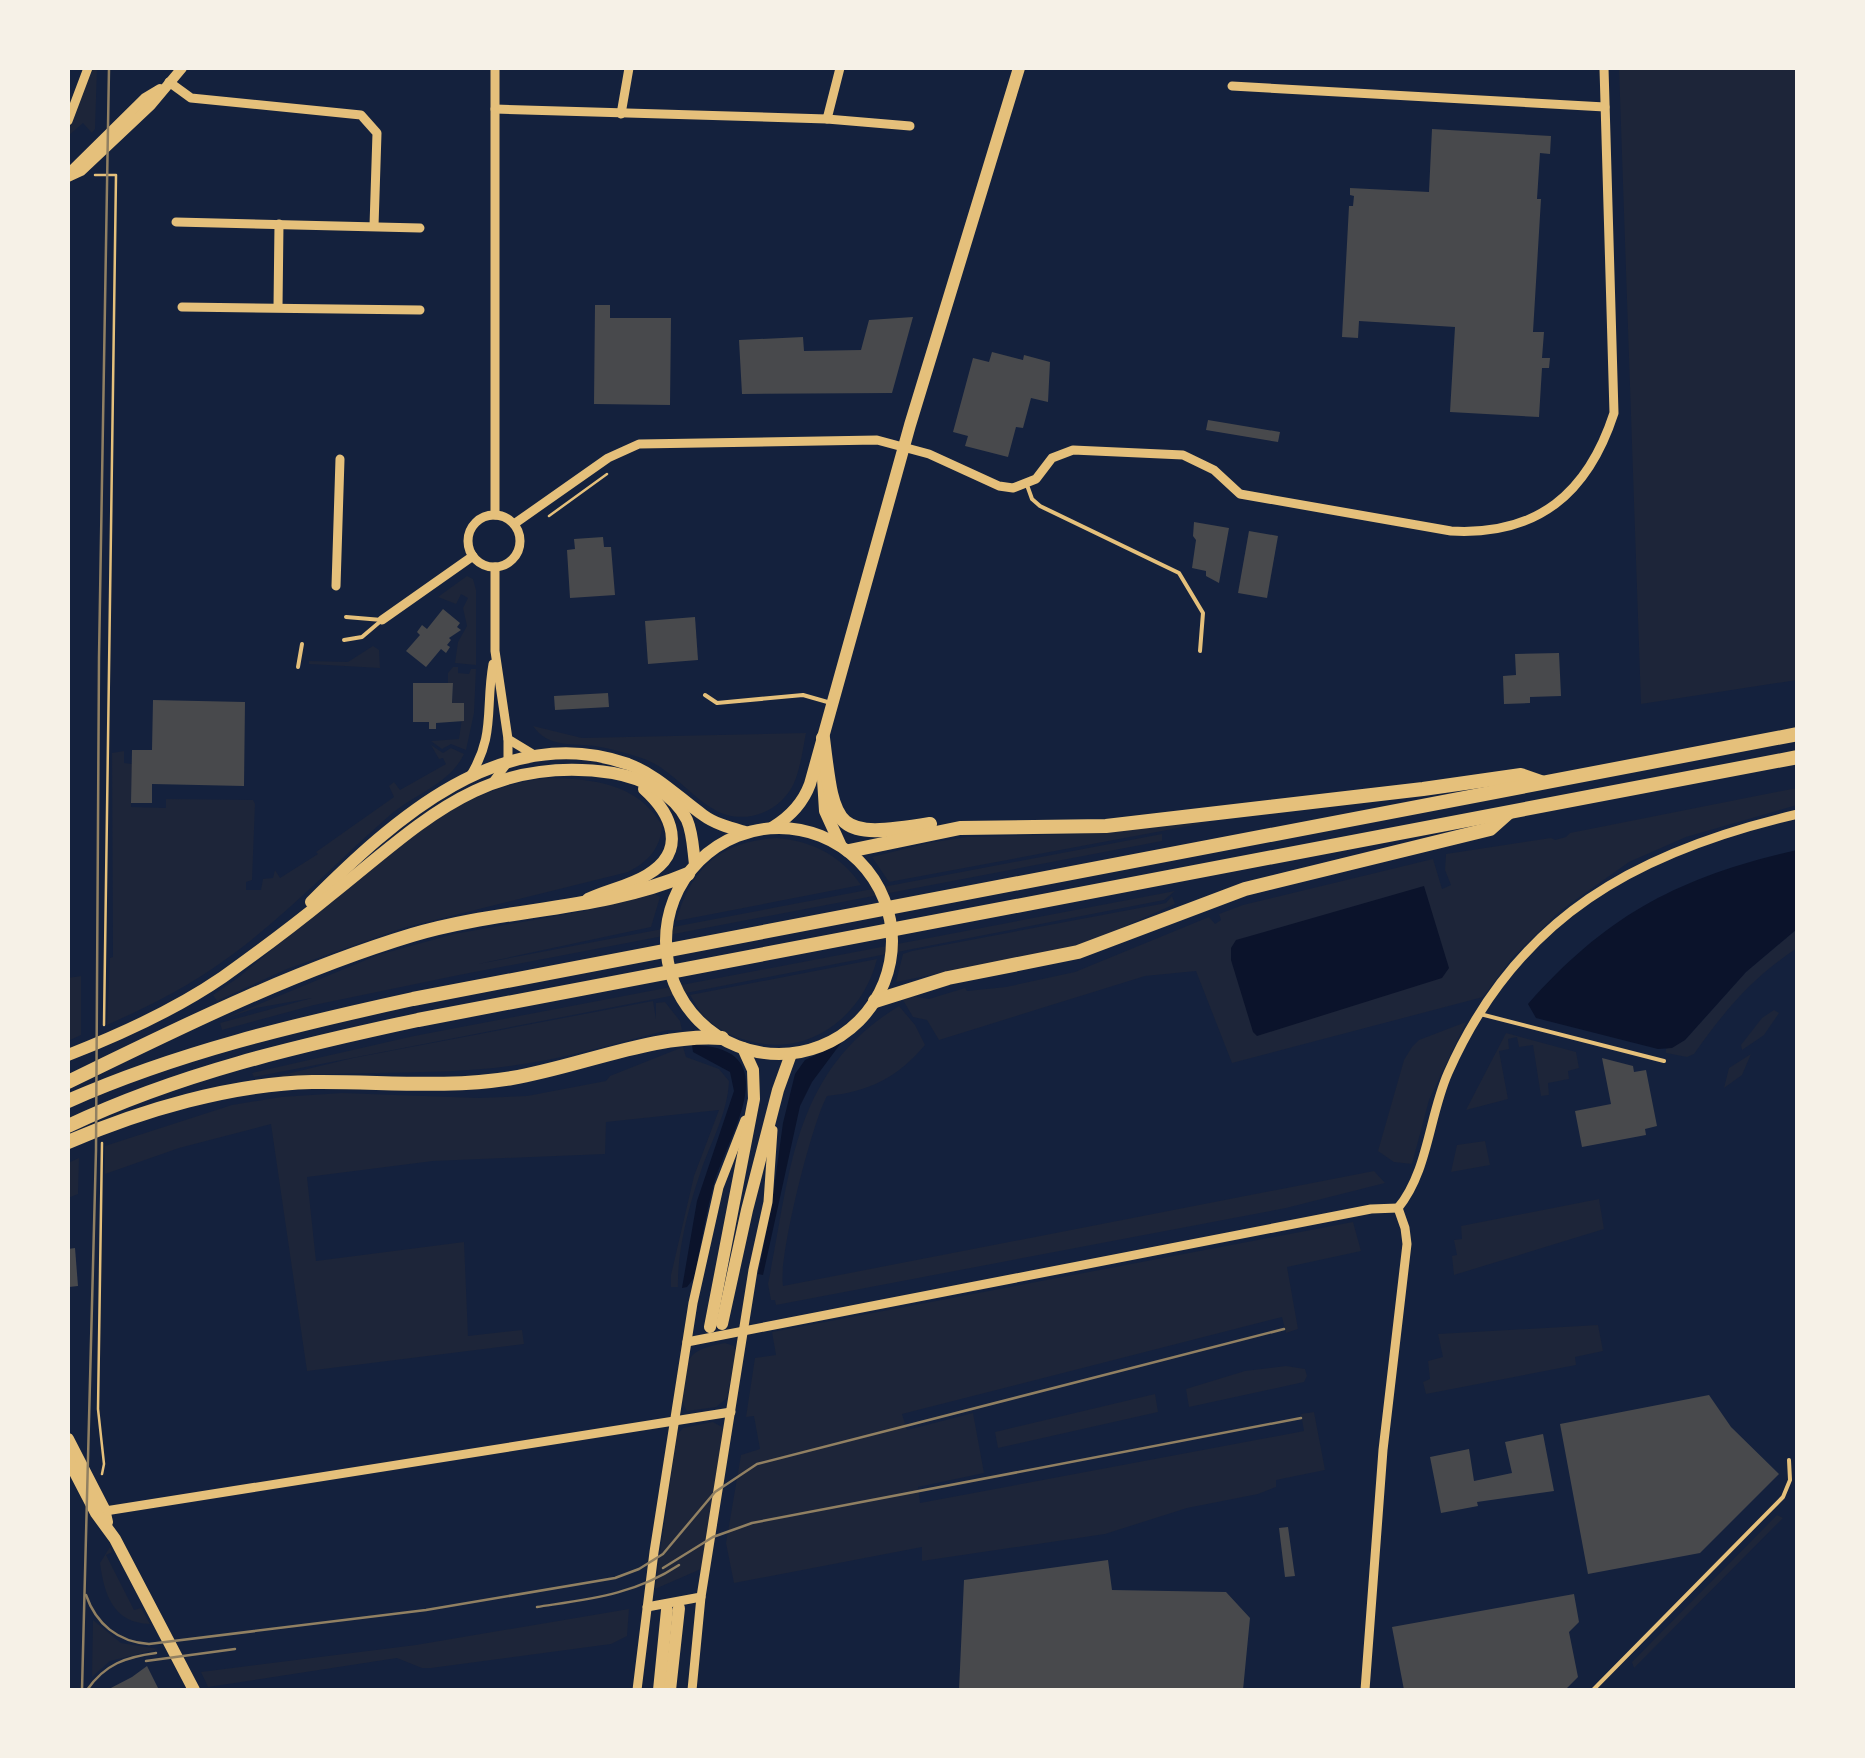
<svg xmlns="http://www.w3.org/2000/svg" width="1865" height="1758" font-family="Figtree,sans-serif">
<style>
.green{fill:#1d2539}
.water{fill:#0b132b}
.building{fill:#48494c}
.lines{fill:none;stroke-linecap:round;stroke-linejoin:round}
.path{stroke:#e5c07b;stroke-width:2.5}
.service{stroke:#e5c07b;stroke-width:4}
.minor{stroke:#e5c07b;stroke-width:9}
.tertiary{stroke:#e5c07b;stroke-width:10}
.secondary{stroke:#e5c07b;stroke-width:12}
.trunk{stroke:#e5c07b;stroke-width:14}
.tram{stroke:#918062;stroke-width:2.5}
</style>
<rect width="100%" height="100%" fill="#14213d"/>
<!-- green -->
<g class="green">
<path d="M91,68H97L95,129L92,133L83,123L68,136C68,128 87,81 91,68Z"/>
<path d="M1619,68H1797V680L1641,704Z"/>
<path d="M467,576L473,579L476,590V665L455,663L458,642L467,626L463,608L468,598L461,594L456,604L438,597Z"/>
<path d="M373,646L379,650L380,668L309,664V661L348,662Z"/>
<path d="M453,667H458V673L469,674L471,669H476L474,713L466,750L451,744L442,749L431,741L459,739L464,703H452L453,684L448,683V673Z"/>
<path d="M533,726L582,738L806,733C803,748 801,764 796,778C785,811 745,827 715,810C690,796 674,772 647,760C631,754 612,749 595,746C572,743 548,748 533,726Z"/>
<path d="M431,745L443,753L451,748L464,754C450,784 414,794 389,816C333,865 283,919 222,962C186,988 147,1007 107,1025L110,958L113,957L112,753L124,751V763L132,764L131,807L166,808V799L253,800L255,804L252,880L246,882V890H261L263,879L273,878L275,870L280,878L318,854L316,852L394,797L389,786L394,782L400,790L446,764L443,758L439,759Z"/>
<path d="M549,778C594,779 637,783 662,825C661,848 648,862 628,872L403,928L287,969L217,1001L213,995L239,977C275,947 311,917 347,888C407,838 468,785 549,778Z"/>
<path d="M1797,788V805L1686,837L1629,862L1560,911L1512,958L1483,997L1232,1063L1196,971L1145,976L939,1040L927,1020L913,1017L903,1000L912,996L929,999L965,988L967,991L1006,987L1075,972L1209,917L1215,924L1221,920L1219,914L1243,905L1433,859L1442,889L1451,885L1445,870L1446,854L1551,838L1555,840L1566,837L1570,833Z"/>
<path d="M1210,822L889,882L872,857L928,843L967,837L1080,834Z"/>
<path d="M1162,834V841L459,975L314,1005L222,1030L220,1023L312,998L256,1008L221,1020L378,955L454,934L584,911L655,894L660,897L651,927L478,964Z"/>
<path d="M777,838C813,841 841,856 861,885L676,921C691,868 720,841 777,838Z"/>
<path d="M1175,891L1164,900L254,1077L252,1073L414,1036Z"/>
<path d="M1172,896L1175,904L1085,944L896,982L903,954L912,951L1166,903Z"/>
<path d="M1797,929V948C1751,979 1726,1009 1694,1054L1687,1057L1666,1053V1049L1685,1040L1746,972Z"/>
<path d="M877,959C863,1016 809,1058 749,1041C732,1037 714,1028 702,1014C698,1009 694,1001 690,995Z"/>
<path d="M81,976V1035L68,1041V978Z"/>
<path d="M653,1001L656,1019V1003L665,1002L680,1021L682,1030H668C610,1045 553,1062 494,1068C417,1076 339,1069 262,1080L353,1058Z"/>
<path d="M899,1006L915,1025L925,1045C898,1077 869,1092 827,1096C812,1123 778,1257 783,1286L1374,1171L1385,1183L1286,1208L776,1305L775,1300H771L768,1284C791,1173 791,1072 899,1006Z"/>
<path d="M1774,1010L1779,1013L1764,1035L1742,1050L1741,1045L1762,1018Z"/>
<path d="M1466,1022L1429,1100L1412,1164L1394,1162L1378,1151L1404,1060L1412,1047L1419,1040Z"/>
<path d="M1506,1033L1576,1052L1579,1068L1568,1071L1569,1079L1548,1083L1549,1095L1541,1096L1533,1045L1519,1047L1517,1037L1508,1039L1509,1049L1499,1051L1508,1099L1466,1110Z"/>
<path d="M683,1047L686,1057L719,1069L729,1081C728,1112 711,1142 701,1171C689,1205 677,1251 678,1287H671V1275L694,1176L719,1110L606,1122L605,1154L433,1161L307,1177L316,1261L464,1242L468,1336L522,1330L524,1344L307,1371L271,1124L179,1148L105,1174V1146L232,1105L281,1097L342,1093L478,1098L527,1096L606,1081L610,1076Z"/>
<path d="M1751,1054L1742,1075L1724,1088L1729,1068Z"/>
<path d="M1485,1141L1490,1165L1451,1172L1457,1145Z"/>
<path d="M79,1158L78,1194L68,1198V1163Z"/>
<path d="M1599,1199L1604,1229L1454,1275L1452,1256L1457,1255L1454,1240L1462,1239L1461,1226Z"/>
<path d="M1353,1222L1361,1251L1287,1267L1298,1329L1286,1333L1282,1317L902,1414L907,1430L973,1413L984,1473L918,1487L920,1503L1304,1431L1301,1414L1314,1412L1325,1470L1276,1480V1487L1258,1494L1187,1508L1105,1534L922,1561V1547L734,1583L726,1543L741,1455L760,1449L754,1416L746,1417L755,1358L776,1355L772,1332Z"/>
<path d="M1598,1325L1603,1351L1575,1357L1576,1365L1426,1394L1423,1382L1430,1379L1428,1361L1443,1357L1438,1334Z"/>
<path d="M725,1343L734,1346L736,1352L727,1398L716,1407L687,1411L682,1402C688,1362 680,1351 725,1343Z"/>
<path d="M1286,1366L1305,1369L1307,1376L1304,1382L1189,1407L1186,1389L1245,1371Z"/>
<path d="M1155,1394L1158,1412L998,1448L995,1432Z"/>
<path d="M713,1422L722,1427L723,1433L701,1569L655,1589L677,1435L683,1428Z"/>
<path d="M1777,1515L1783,1518L1634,1668L1632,1662Z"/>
<path d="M110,1547L112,1552L106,1555L134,1610L141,1608L150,1624C113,1623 104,1594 100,1563Z"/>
<path d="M629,1609L627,1636L611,1644L431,1668H422L397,1658L208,1687L201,1672L416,1645Z"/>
<path d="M93,1620L121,1643L159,1649L110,1661L92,1677Z"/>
</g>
<!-- water -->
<g class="water">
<path d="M1797,850V929L1746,972L1685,1040L1672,1048L1658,1049L1536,1018L1528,1004C1609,913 1680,877 1797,850Z"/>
<path d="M1424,886L1449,968L1442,978L1257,1036L1253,1032L1231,960V948L1236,940Z"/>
<path d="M841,1043L812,1082L800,1106L763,1275L758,1274L772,1203L783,1123L795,1074L805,1060Z"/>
<path d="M692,1045C787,1047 731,1130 715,1180C706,1212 701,1246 694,1278L687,1287L682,1288L697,1201L734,1091L730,1072L693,1052Z"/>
</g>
<!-- building -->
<g class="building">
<path d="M1432,129L1551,136L1550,154L1540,153L1537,199H1541L1533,332H1544L1542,358H1550L1549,368H1542L1539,417L1450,412L1455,327L1359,321L1358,338L1342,337L1349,206H1353L1354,196L1350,195V188L1429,192Z"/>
<path d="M595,305H610V318H671L670,405L594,404Z"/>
<path d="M913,317L892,393L742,394L739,340L803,337L804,351L861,350L869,320Z"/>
<path d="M992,352L1023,360L1024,355L1050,362L1048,402L1031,398L1023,428L1016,427L1008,457L965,446L968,436L953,432L973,358L989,362Z"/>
<path d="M1208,420L1280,432L1278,442L1206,430Z"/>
<path d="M1194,522L1229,528L1219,583L1206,576V571L1192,568L1196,540L1193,536Z"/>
<path d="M1249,531L1278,536L1267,598L1238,593Z"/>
<path d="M603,537L604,547H611L615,595L570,598L567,550L575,549L574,539Z"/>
<path d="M443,609L460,623L457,627L461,630L449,638L451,640L447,645L450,647L446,653L441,649L426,667L406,651L420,635L417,632L422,625L427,629Z"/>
<path d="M695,617L698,660L648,664L645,621Z"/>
<path d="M1559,653L1561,696L1530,697V703L1504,704L1503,676L1516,675L1515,654Z"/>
<path d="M413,683H453L452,703H464V721L436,723V729H429V722H413Z"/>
<path d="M608,693L609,707L555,710L554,696Z"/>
<path d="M153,700L245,702L244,786L152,784V803H131L132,750H152Z"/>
<path d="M1602,1058L1633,1066L1634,1072L1646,1070L1657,1126L1645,1129L1646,1135L1582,1147L1575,1111L1611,1104Z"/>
<path d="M75,1248L78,1286L69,1287L68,1249Z"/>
<path d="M1709,1395L1731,1427L1779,1474L1700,1553L1588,1574L1560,1424Z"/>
<path d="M1543,1434L1554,1491L1477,1502L1478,1506L1441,1513L1430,1457L1469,1449L1474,1481L1512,1473L1505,1442Z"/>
<path d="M1288,1527L1294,1570L1295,1576L1285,1577L1279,1528Z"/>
<path d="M1108,1560L1112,1590L1226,1592L1250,1618L1243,1690H959L964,1580Z"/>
<path d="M1574,1594L1579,1622L1569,1632L1578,1677L1565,1690H1404L1392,1627Z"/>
<path d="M147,1666L159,1690H107L132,1677Z"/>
</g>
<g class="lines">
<!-- path -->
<g class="path">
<path d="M95,175H116L104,1025"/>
<path d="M549,516L607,474"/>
<path d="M102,1474L104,1464L98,1409L102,1143"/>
<path d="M68,1523V1620"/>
</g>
<!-- service -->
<g class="service">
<path d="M1027,485L1032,499L1040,506L1179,573L1203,613L1200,651"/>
<path d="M346,617L382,620"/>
<path d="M344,640L362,637L382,620"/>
<path d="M298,667L302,644"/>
<path d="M705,695L717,703L803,695L831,703"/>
<path d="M1480,1014L1664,1061"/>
<path d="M1593,1690L1783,1497L1790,1480L1789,1460"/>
</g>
<!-- minor -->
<g class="minor">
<path d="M495,68V515"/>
<path d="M169,82L191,98L361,115L377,133L374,226"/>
<path d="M1232,86L1605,107"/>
<path d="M495,109L827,119L840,68"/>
<path d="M621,114L629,68"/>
<path d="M827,119L910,126"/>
<path d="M68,121L88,68"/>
<path d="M176,222L420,228"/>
<path d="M182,307L420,310"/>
<path d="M278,307L279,224"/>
<circle cx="494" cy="541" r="26"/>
<path d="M514,524L608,458L639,444L877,440L929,454L999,486L1013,488L1036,479L1052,458L1073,450L1183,455L1214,470L1240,494L1451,531C1538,536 1588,493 1614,413L1604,68"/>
<path d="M495,567V651L508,739L536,756"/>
<path d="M336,586L340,459"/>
<path d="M382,620L473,556"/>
<path d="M469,778C496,736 485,709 493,664"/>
<path d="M493,782L508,762V739"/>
<path d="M1398,1208C1428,1172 1429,1116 1448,1073C1517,916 1638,851 1798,814"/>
<path d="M687,1342L1371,1209L1398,1208"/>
<path d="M99,1512L731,1412"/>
<path d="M647,1607L701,1597"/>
<path d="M637,1690L654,1552L693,1303L719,1187L745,1120"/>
<path d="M692,1690L701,1597L753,1270L768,1202L773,1130"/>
<path d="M1365,1690L1383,1450L1407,1244L1405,1228L1398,1208"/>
</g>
<!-- tertiary -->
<g class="tertiary">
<path d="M68,174L145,98L160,89"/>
<path d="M68,177L81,171L151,105L182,68"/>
</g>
<!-- secondary -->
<g class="secondary">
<path d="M822,763L825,811L840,844"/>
<path d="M773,827C791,816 803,803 810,784L910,425L1019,68"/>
<circle cx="779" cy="941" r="113"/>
<path d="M588,899C607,890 629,886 647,875C688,851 672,814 644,789"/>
<path d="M311,902C393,820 502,720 628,764C657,775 678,797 703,815C715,824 731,828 745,832"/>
<path d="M68,1055C122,1034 175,1010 223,977C258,952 293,926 326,899C419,826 482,753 613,773C641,778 674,793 687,820C693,834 693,850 695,864"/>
<path d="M722,1324L747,1210L778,1090L791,1054"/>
<path d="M710,1327L754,1099L753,1070L743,1048"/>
<path d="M68,1439L104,1509L107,1522"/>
<path d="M68,1459L96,1513L115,1539L194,1690"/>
<path d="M659,1690L667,1610"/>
<path d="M670,1690L679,1608"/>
</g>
<!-- trunk -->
<g class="trunk">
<path d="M823,738C834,830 834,840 930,824"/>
<path d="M849,851L960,828L1106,826L1423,789L1521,775L1541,782"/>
<path d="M875,1001L948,978L1078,952L1245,889L1490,829L1508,813"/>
<path d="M68,1082C179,1028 293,971 412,935C502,908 601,911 688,874"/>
<path d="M68,1101C179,1052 294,1025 413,999L1798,734"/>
<path d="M68,1126C180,1073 297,1046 418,1020L1798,757"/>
<path d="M68,1142C142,1110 231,1084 312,1082C379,1081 445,1089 512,1078C579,1067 655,1033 722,1038"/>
</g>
<!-- tram -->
<g class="tram">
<path d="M663,1568L713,1537L752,1523L1301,1418"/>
<path d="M86,1595C96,1624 118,1642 149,1644L426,1610L615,1578L639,1569L663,1554L715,1492L757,1464L1284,1329"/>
<path d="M537,1607C589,1599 634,1595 679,1565"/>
<path d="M146,1661L235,1649"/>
<path d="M82,1690L96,1150L99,658L109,68"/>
<path d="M87,1690C105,1664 126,1657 156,1653"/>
</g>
</g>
<!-- border -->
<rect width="1865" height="1758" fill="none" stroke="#f6f1e7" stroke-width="140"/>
</svg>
